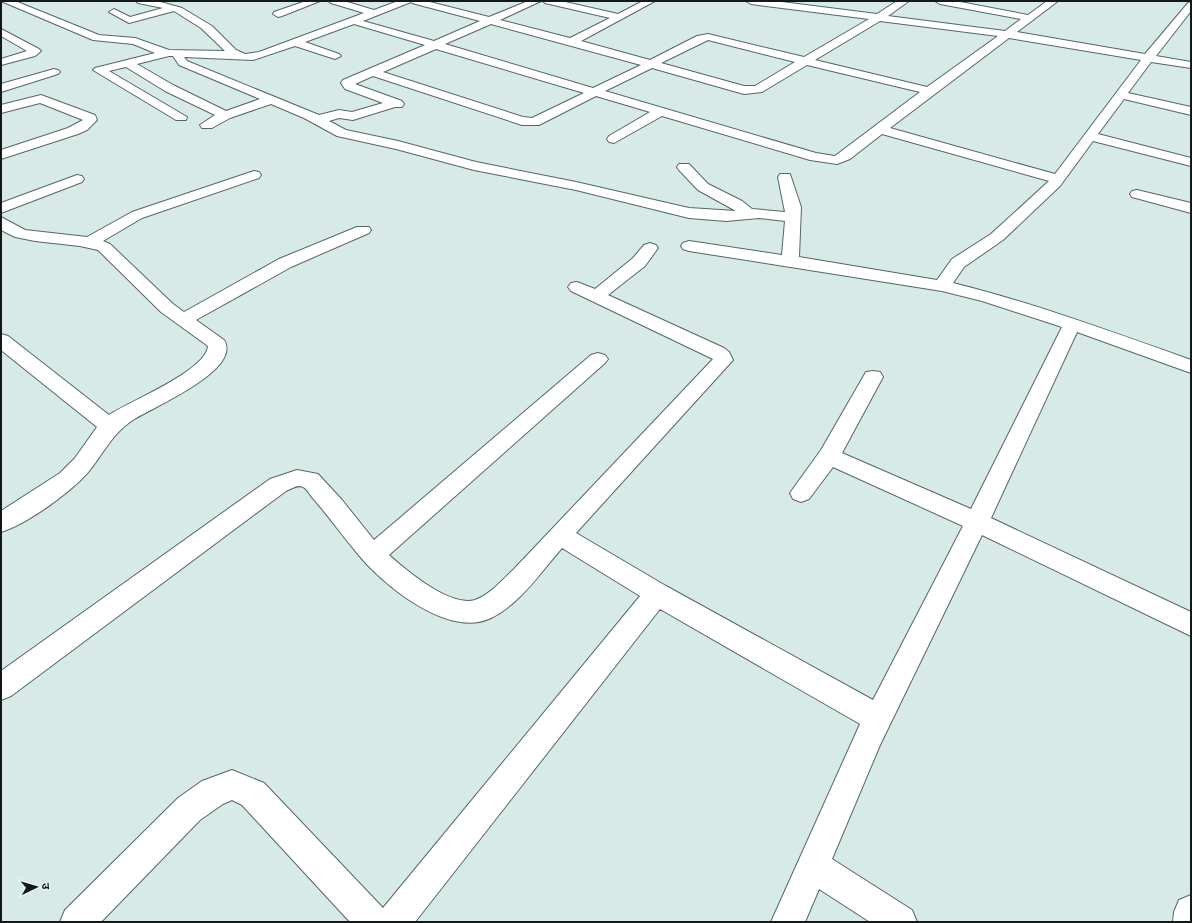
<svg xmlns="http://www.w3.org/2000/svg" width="1192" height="923" font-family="Figtree,'Noto Sans Devanagari',sans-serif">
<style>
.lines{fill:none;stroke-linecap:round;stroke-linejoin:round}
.street-casing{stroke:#566664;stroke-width:2}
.street{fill:#fff;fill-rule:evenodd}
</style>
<rect width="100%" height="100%" fill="#d7eae7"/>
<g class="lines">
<defs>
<g id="street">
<path d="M1,1H15L99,35L135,38L169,50L225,51L201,28L174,11L129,23L109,12L114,9L130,17L163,8L138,3L136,1H157L182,8L212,26L236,50L245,54L259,52L364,13L331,3L329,1H344L374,10L398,1H426L489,17L528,1H541L500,20L570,38L610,18L545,3L543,1H561L618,14L643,1H655L581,41L650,60L697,36L708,34L804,57L869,19L751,4L746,1H774L877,14L897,1H909L888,16L1005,31L1021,19L940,4L935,1H955L1028,15L1047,1H1058L1017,32L1145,54L1188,3L1191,2V11L1156,56L1191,62V68L1151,62L1128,93L1191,107V115L1124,99L1098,134L1191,158V166L1093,141L1060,186L1003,240L964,267L953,283C1034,303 1112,332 1191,360V373L1077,332L991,518L1191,612V636L982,535L880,745L832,859L912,910L917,922H870L819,889L805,922H771L860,724L660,609L415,922H350L242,805L232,800L223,804L200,820L101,922H60L65,910L178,798L202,781L232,770L264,783L383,908L640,596L562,548C541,572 520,604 491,618C448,639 382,584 357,553C341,534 327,514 311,496C309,493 306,488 303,487C298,484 291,489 286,491L11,696L1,700V671L270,479L297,470L318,474L342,500L374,540L591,355L598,353L605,355L608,359L605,363L389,555C407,571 450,607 475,600C490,595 503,579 514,569L713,359L571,291L568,287L571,283L577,282L595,289L633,258L644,245L650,243L656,245L658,248L645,266L608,295L724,348L729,352L733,360L576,533L666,586L873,700L963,526L833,467L809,499L801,502L793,499L790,493L821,450L866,372L873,371L880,372L883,377L842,453L971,509L1062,327L982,301L942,291L689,251L683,249L681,246L683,243L689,241L782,255L785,221L759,218L726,221L689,218L576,190L474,170L396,149L337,136L304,118L271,104L230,118L212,128H202L200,125L215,115L165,91L126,67L109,71L187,117L186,120H176L93,70L95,68L155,53L133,44L93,40ZM411,2L412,3L480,21L434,41L363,21ZM880,21L998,36L927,87L815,60ZM354,24L425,45L343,80L341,83L345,89L383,103L352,112L339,110L319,115L187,61L184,57L253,60L295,46L335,59L341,56L339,54L305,42ZM491,24L641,65L593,88L445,44ZM1009,38L1141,60L1055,174L890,128ZM708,40L795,62L755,86H744L661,63ZM436,49L584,93L532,118L523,117L383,72ZM169,56H173L179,65L260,99L226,111L173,85L137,64ZM807,65L920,92L835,156L816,153L605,91L652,68L744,94L762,92ZM373,76L522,125H539L596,96L650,112L609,136L607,139L609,142L614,143L662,116L810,160L837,164L850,159L882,134L1049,181L991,234L952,259L937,280L799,257L801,207L790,174H780L778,177L785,212L752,209L742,201L708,184L689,164H679L677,167L679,170L698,190L736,211L689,208L576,182L476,162L398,141L346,130L329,121L339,118L353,120L395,107H402L404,104L402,101L355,84Z"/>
<path d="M306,1H320L282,16L278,17L273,14L274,12Z"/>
<path d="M1,29L39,49L41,51L35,56L1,65V59L27,51L1,36Z"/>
<path d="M54,69L58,70L60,72L58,74L1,92V84Z"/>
<path d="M41,95L95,115L97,120L87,130L78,134L1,159V150L68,128L83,120L40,103L1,113V105Z"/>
<path d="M254,171L259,172L261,175L259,178L142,218L103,241L110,244L173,304L184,312L279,259L357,227H369L371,230L369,233L291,267L196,320L224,340C243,370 151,408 133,420C113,433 104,452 90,470C73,491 27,524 1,532V511L60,473L75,458L97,427L1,350V334L8,336L109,415C130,401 206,371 208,346L161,312L98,250L80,246L35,241L15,237L1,230V217L25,230L87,237L132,212Z"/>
<path d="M77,175L82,176L84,179L82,182L1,213V203Z"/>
<path d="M1137,190L1191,203V213L1132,197L1130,194L1132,191Z"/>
<path d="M1191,895V922H1173L1174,912L1179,900Z"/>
</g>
</defs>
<!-- street casing -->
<use href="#street" class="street-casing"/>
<!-- street -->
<use href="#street" class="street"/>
</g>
<!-- border -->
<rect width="1192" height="923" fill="none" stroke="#131918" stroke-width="4"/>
<!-- north arrow -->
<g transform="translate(36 887) rotate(85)" stroke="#e4f7f4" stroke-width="3" paint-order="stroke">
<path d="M0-3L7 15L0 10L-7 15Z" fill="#131918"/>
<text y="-6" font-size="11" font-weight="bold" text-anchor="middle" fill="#131918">उ</text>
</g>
</svg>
